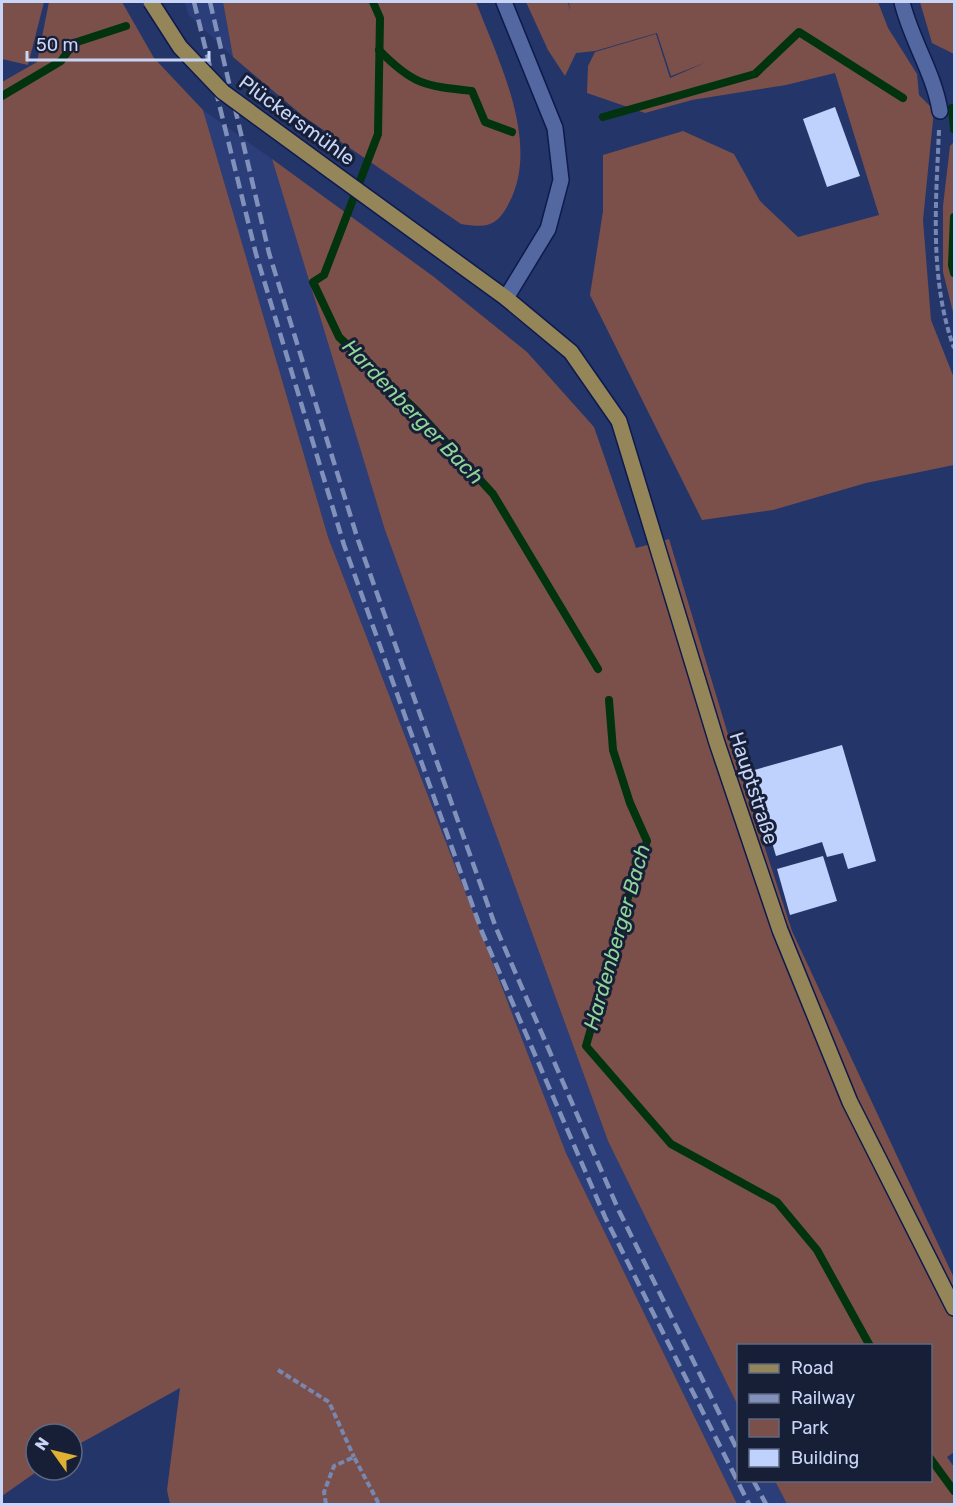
<svg xmlns="http://www.w3.org/2000/svg" width="956" height="1506" font-family="Rubik,sans-serif">
<style>
.built{fill:#2b3e79}
.green{fill:#7b504a}
.lines{fill:none;stroke-linecap:round;stroke-linejoin:round}
.stream{stroke:#01330f;stroke-width:8}
.building{fill:#bfd1fd}
.minor-casing{stroke:#0e1a4c;stroke-width:18}
.major-casing{stroke:#0e1a4c;stroke-width:18}
.path{stroke:#7887b1;stroke-width:4;stroke-dasharray:6 3;stroke-linecap:butt}
.minor{stroke:#5367a1;stroke-width:15}
.major{stroke:#95865a;stroke-width:15}
.rail{stroke:#8291ba;stroke-width:4.5;stroke-dasharray:12 6;stroke-linecap:butt}
.major-bridge-casing{stroke:#0e1a4c;stroke-width:18;stroke-linecap:butt}
.major-bridge{stroke:#95865a;stroke-width:15}
.labels{text-anchor:middle;stroke-width:6;stroke-linejoin:round;paint-order:stroke}
.street-label{font-size:20px;fill:#c8d5f6;stroke:#171f37}
.water-label{font-size:21px;font-style:italic;fill:#8fd598;stroke:#171f37}
</style>
<rect width="100%" height="100%" fill="#243569"/>
<!-- built -->
<g class="built">
<path d="M185,2H223L233,57L188,14Z"/>
<path d="M203,110L272,159L385,530L608,1141L738,1406V1480L775,1481L787,1504H737L566,1153L328,537Z"/>
</g>
<!-- green -->
<g class="green">
<path d="M2,2H44L28,65L2,59Z"/>
<path d="M49,2H122L154,58L203,110L328,537L566,1153L737,1504H170L167,1490L180,1388L72,1448V1434H36V1470H39L2,1496V82L37,62Z"/>
<path d="M223,2H476C498,60 541,143 509,203C497,227 486,228 461,224L303,116L233,57Z"/>
<path d="M526,2H568L570,11L569,2H878L888,28L917,74L919,95L934,110L923,220L931,320L954,378V465L866,483L773,510L702,520L590,295L603,211V155L683,131L734,154L760,201L798,237L879,215L835,73L786,85L692,100L645,113L587,93L588,66L595,52L656,34L670,78L707,62L671,76L657,33L595,51L576,53L565,76L548,50Z"/>
<path d="M920,2H954V54L932,43Z"/>
<path d="M954,142V316L943,272V206L950,146Z"/>
<path d="M272,159L434,277L527,352L594,427L636,548L669,539L730,741L792,931L954,1278V1452L947,1457L954,1467V1504H787L775,1481L930,1480V1346H738V1406L608,1141L385,530Z"/>
</g>
<g class="lines">
<!-- stream -->
<g class="stream">
<path d="M373,2L380,18L378,134L324,275L313,282L339,337L418,412L493,494L598,669"/>
<path d="M379,50C413,85 425,86 472,91L485,122L512,132"/>
<path d="M2,96L61,61L74,43L126,26"/>
<path d="M952,108L954,129"/>
<path d="M603,117L755,74L799,32L903,98"/>
<path d="M954,217L952,265L954,273"/>
<path d="M609,700L613,750L630,803L647,841L633,880L586,1046L671,1144L777,1202L817,1250L870,1346"/>
<path d="M930,1458L954,1491"/>
</g>
</g>
<!-- building -->
<g class="building">
<path d="M835,107L860,176L827,187L803,119Z"/>
<path d="M842,745L876,861L848,869L843,853L827,857L822,842L776,856L751,771Z"/>
<path d="M823,856L837,901L790,915L777,869Z"/>
</g>
<g class="lines">
<defs>
<g id="minor">
<path d="M504,2L555,128L561,180L548,229L506,298"/>
<path d="M902,2C911,40 934,73 940,111"/>
</g>
<path id="major" d="M331,171L506,298L571,352L619,421L717,743L780,930L850,1102L954,1308"/>
</defs>
<!-- minor casing -->
<use href="#minor" class="minor-casing"/>
<!-- major casing -->
<use href="#major" class="major-casing"/>
<!-- path -->
<g class="path">
<path d="M939,130C936,202 929,279 954,348"/>
<path d="M278,1370L329,1402L354,1457"/>
<path d="M326,1504L324,1492L334,1466L354,1457L379,1504"/>
</g>
<!-- minor -->
<use href="#minor" class="minor"/>
<!-- major -->
<use href="#major" class="major"/>
<!-- rail -->
<g class="rail">
<path d="M194,2L256,254L344,545L482,932L605,1217L749,1504"/>
<path d="M210,2L269,253L358,540L496,928L619,1211L738,1451"/>
<path d="M753,1480L766,1504"/>
</g>
<defs>
<path id="major-bridge" d="M151,2L180,47L223,92L331,171"/>
</defs>
<!-- major-bridge casing -->
<use href="#major-bridge" class="major-bridge-casing"/>
<!-- major-bridge -->
<use href="#major-bridge" class="major-bridge"/>
</g>
<g class="labels">
<!-- street labels -->
<g class="street-label">
<text transform="translate(297 120) rotate(36)" y="7">Plückersmühle</text>
<text transform="translate(754 788) rotate(72)" y="7">Hauptstraße</text>
</g>
<!-- water labels -->
<g class="water-label">
<text transform="translate(413 412) rotate(46)" y="7">Hardenberger Bach</text>
<text transform="translate(617 937) rotate(-74)" y="7">Hardenberger Bach</text>
</g>
</g>
<!-- border -->
<rect width="956" height="1506" fill="none" stroke="#c8d5f6" stroke-width="6"/>
<!-- legend -->
<rect x="737" y="1344" width="195" height="138" fill="#171f37" stroke="#5e6883" stroke-width="1.5"/>
<rect x="749" y="1364" width="30" height="9" fill="#95865a" stroke="#5e6883" stroke-width="1.5"/>
<text x="791" y="1374" font-size="18" fill="#c8d5f6">Road</text>
<rect x="749" y="1394" width="30" height="9" fill="#8291ba" stroke="#5e6883" stroke-width="1.5"/>
<text x="791" y="1404" font-size="18" fill="#c8d5f6">Railway</text>
<rect x="749" y="1419" width="30" height="18" fill="#7b504a" stroke="#5e6883" stroke-width="1.5"/>
<text x="791" y="1434" font-size="18" fill="#c8d5f6">Park</text>
<rect x="749" y="1449" width="30" height="18" fill="#bfd1fd" stroke="#5e6883" stroke-width="1.5"/>
<text x="791" y="1464" font-size="18" fill="#c8d5f6">Building</text>
<!-- north arrow -->
<g transform="translate(54 1452) rotate(304)"><circle r="28" fill="#171f37" stroke="#5e6883" stroke-width="1.5"/>
<path d="M0-4.5L10 22L0 15L-10 22Z" fill="#deb133"/>
<text y="-9" font-size="16" font-weight="bold" text-anchor="middle" fill="#c8d5f6">N</text>
</g>
<!-- scale -->
<path d="M27 51v9h182v-9" fill="none" stroke="#c8d5f6" stroke-width="3"/>
<text x="36" y="51" font-size="18" fill="#c8d5f6" stroke="#171f37" stroke-width="4.5" paint-order="stroke">50 m</text>
</svg>
